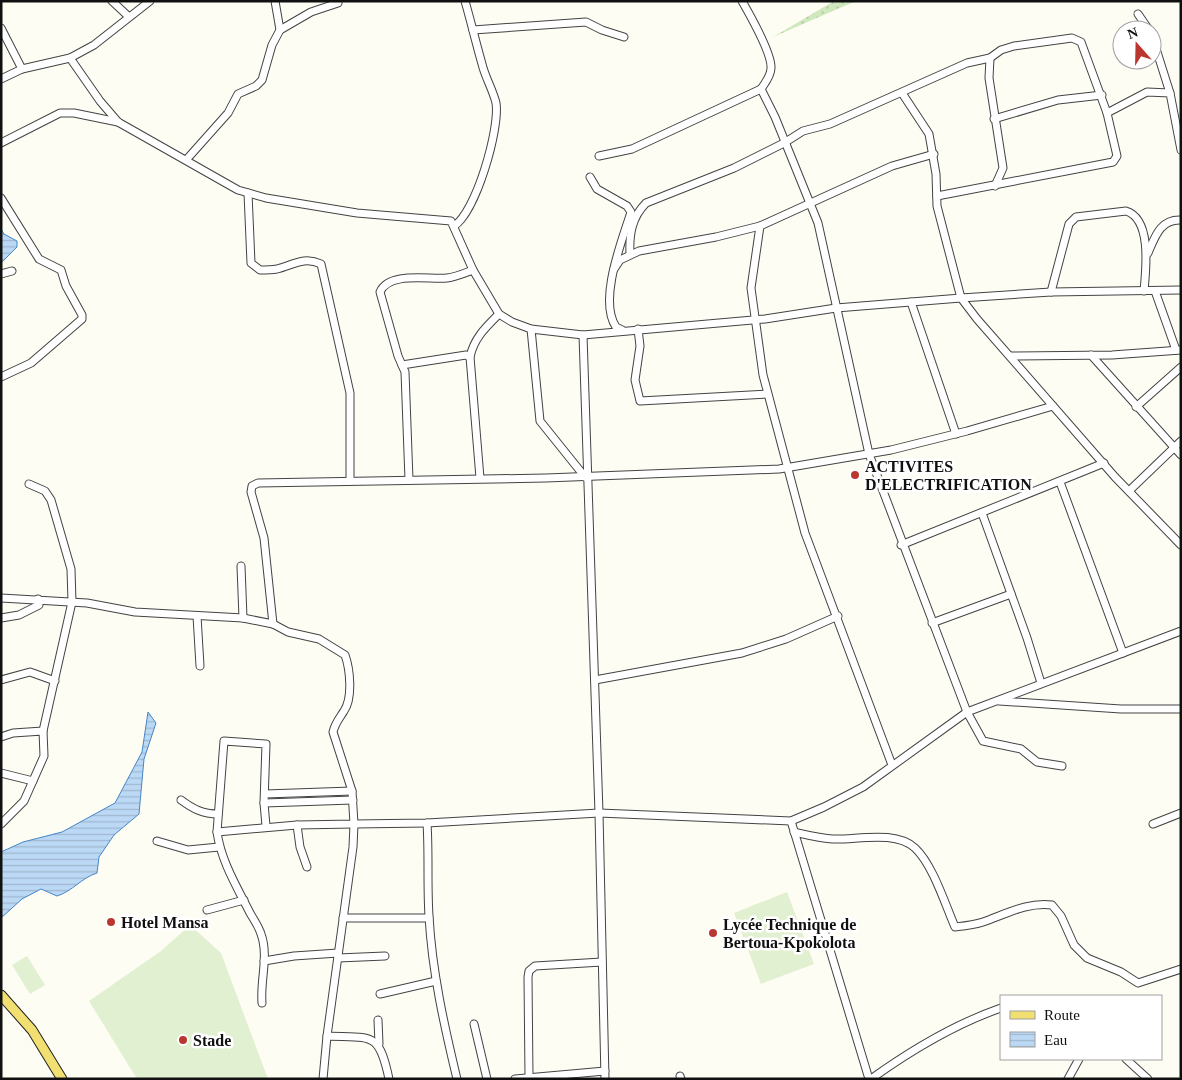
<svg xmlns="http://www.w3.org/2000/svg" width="1182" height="1080" font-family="Georgia,serif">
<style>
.grass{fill:url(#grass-dots)}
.pitch{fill:#e1f0d0}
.water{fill:url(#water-rules);stroke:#4586c7}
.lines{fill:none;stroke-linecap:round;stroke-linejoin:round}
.minor-casing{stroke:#434343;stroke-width:9}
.major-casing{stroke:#212121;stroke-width:11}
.minor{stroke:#fff;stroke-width:7}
.major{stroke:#f1e071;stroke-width:9}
.poi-dot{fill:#ba362e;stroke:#fff;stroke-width:2}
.labels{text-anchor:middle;stroke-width:5;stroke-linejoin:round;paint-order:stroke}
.poi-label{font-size:16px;font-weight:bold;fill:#101010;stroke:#fff;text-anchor:start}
</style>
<defs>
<pattern id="grass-dots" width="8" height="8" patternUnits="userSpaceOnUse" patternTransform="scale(1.25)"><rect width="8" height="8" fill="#d0e8be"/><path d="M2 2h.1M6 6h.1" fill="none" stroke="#b2c6a2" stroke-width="1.8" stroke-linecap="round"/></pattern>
<pattern id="water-rules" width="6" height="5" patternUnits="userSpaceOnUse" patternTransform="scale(1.25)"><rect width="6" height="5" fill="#bbd8f4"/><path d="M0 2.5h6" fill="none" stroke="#a0b8d0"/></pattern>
</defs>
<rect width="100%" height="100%" fill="#fefdf4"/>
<!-- grass -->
<path class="grass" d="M834,1H856L773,37Z"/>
<!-- pitch -->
<g class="pitch">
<path d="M787,892L814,964L761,984L734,913Z"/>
<path d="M190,925L221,953L268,1079H137L89,1001L161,951Z"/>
<path d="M27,956L45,985L30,994L12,965Z"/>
</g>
<!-- water -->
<g class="water">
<path d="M1,229L4,234L17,241V247L1,263Z"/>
<path d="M148,712L156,723L144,759L139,814L114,835L99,857L97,873C81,878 73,891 57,896L41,889L22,899L1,918V852L23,842L62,832L115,803L142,752Z"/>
</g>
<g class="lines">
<defs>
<g id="minor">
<path d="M112,1L128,16"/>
<path d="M275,1L280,30"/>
<path d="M742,1C750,15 772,54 771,68C771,76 765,83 761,89"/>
<path d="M1138,14L1149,30"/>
<path d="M1,28L22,69"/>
<path d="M473,30L586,22L602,30L624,37"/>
<path d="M1152,36L1170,93"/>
<path d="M70,58L100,101L118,122L238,190L266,198L357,213L451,221L473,270L499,314L512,322L531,329L583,335L765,319L836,308L961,298L977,319L1115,477L1181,545"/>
<path d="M990,58L989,78L1003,168L995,186"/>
<path d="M1,79L22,69L70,58L94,45L150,1"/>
<path d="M902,93L929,134L936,174L937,206L961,298L1051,292L1181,290"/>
<path d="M994,119L1058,100L1102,95"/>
<path d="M1,143L60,113H74L118,122"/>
<path d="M599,156L632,149L761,89L775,117L818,223L869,454L967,712L983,741L1021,749L1037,762L1062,766"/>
<path d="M187,159L228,113L238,94L256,86L262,80L272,45L280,30L311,12L338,3"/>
<path d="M590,177L597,189L627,206L631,212C622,241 598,300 616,327L622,330"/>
<path d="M248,193L251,263L260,270C265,270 271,270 277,269C293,265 304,256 321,264L350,393V481"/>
<path d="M937,196L1113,162L1117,156L1107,113L1147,92L1170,93L1181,150"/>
<path d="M1,198L39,259L61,270L66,286L82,315V319L31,363L1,377"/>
<path d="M454,226C476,212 500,129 496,103C493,90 485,77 482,64C476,43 471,22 465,1"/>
<path d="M760,226L751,288L763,375L805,533L892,765"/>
<path d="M1148,253C1155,237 1160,219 1181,220"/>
<path d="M630,254C629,234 632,217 646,203L734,168L784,143L803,131L830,124L967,63L990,58L1001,50L1014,46L1072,38L1081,42L1107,113"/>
<path d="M614,269L620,260L639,251L716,237L760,226L892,166L934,154"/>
<path d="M1,274L12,271"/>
<path d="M1155,291L1176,350"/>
<path d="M1051,292L1069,224L1076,217L1126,211C1152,219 1146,269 1144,291"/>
<path d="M911,302L956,434"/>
<path d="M531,329L540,421L585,477"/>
<path d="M638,329L640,346L635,380L640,401L767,394"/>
<path d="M583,335L599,813L605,1079"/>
<path d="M1091,355L1181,455"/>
<path d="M1011,356L1112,355L1181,350"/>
<path d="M402,365L466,355L470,357"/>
<path d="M1136,407L1181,367"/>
<path d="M480,478L470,357C474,338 486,327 499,314"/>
<path d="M409,480L405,372L398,356L380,292C389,271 430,280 447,278C456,277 465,273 473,270"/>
<path d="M1060,482L1123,653"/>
<path d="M29,484L45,491L51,500L71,569L72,602L43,731"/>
<path d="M1129,491L1181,441"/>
<path d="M982,513L1027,638L1041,683"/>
<path d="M901,545L1104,463"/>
<path d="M241,566L243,618"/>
<path d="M1,598L87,603L135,612L243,618L273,624L264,538L251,492L252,486L258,483L546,478L779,469L891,450L967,431L1053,406"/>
<path d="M197,616L200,666"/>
<path d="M1,618L19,615L39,605L38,599"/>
<path d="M932,623L1011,594"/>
<path d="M1,680L30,672L55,681"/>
<path d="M595,680L742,653L786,639L838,616"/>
<path d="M999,701L1121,709H1181"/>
<path d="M1,737L13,733L43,731L44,756L24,801L1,824"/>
<path d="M1,773L33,781"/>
<path d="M265,794L352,791"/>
<path d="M181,800C193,809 203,814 218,814"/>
<path d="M264,803L353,800"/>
<path d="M791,821L869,1079"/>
<path d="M427,823C429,854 427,885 429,916C432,971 444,1025 457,1079"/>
<path d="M1153,824L1181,813"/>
<path d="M297,825L300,847L307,867"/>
<path d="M217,832L297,825L354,824L352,791L333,732C335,723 339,719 344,711C353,698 350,669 345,655L319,639L288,632L273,624"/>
<path d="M794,832C807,835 819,838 832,839C857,840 895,830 915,848C933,865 945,904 955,927C964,926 974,925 983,922C1006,914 1027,902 1052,905L1061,916L1074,945L1087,958L1121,972L1138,983L1181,969"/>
<path d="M157,841L188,850L219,847"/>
<path d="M207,910L244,900"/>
<path d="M343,918H429"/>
<path d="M338,958L385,956"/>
<path d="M264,961L294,956L338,953"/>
<path d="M380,994L436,981"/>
<path d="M262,1003C260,980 269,956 261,934C259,927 254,920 250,913C237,887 221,861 217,832L224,741L266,744L264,803L266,826"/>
<path d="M378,1020L379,1044"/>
<path d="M474,1024L487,1079"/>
<path d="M327,1036C372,1038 379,1031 389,1079"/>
<path d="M1126,1059L1148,1079"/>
<path d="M680,1076L681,1079"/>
<path d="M529,1077L528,977L529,971L535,966L602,962"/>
<path d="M323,1079L327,1036L353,847L354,824L427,823L599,813L791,821L824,807L863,787L967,712L1181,631"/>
<path d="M515,1079L605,1071"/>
<path d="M871,1079C910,1051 955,1024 1001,1008"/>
<path d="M1068,1079L1079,1059"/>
</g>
<path id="major" d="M1,995L32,1030L62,1079"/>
</defs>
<!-- minor casing -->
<use href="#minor" class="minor-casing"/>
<!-- major casing -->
<use href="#major" class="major-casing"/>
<!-- minor -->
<use href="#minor" class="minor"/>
<!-- major -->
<use href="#major" class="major"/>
</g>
<!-- markers -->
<g class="poi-dot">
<circle cx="855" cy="475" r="5"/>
<circle cx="111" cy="922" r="5"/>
<circle cx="713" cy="933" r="5"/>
<circle cx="183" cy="1040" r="5"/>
</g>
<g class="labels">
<!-- poi labels -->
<g class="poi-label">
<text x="865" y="472">ACTIVITES<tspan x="865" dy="18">D'ELECTRIFICATION</tspan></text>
<text x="121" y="928">Hotel Mansa</text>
<text x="723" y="930">Lycée Technique de<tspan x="723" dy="18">Bertoua-Kpokolota</tspan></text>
<text x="193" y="1046">Stade</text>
</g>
</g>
<!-- border -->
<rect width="1182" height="1080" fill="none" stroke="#101010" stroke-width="5"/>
<!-- legend -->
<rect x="1000" y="995" width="162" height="65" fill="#ffffff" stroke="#9f9f9f"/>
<rect x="1010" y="1011" width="25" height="8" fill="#f1e071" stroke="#9f9f9f"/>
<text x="1044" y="1020" font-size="15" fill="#101010">Route</text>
<rect x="1010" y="1032" width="25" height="15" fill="url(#water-rules)" stroke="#9f9f9f"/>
<text x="1044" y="1045" font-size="15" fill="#101010">Eau</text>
<!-- north arrow -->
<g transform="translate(1137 45) rotate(340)"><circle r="24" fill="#ffffff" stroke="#9f9f9f"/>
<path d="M0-4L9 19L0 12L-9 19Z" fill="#ba362e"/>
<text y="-8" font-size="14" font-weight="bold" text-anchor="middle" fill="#101010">N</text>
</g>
</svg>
